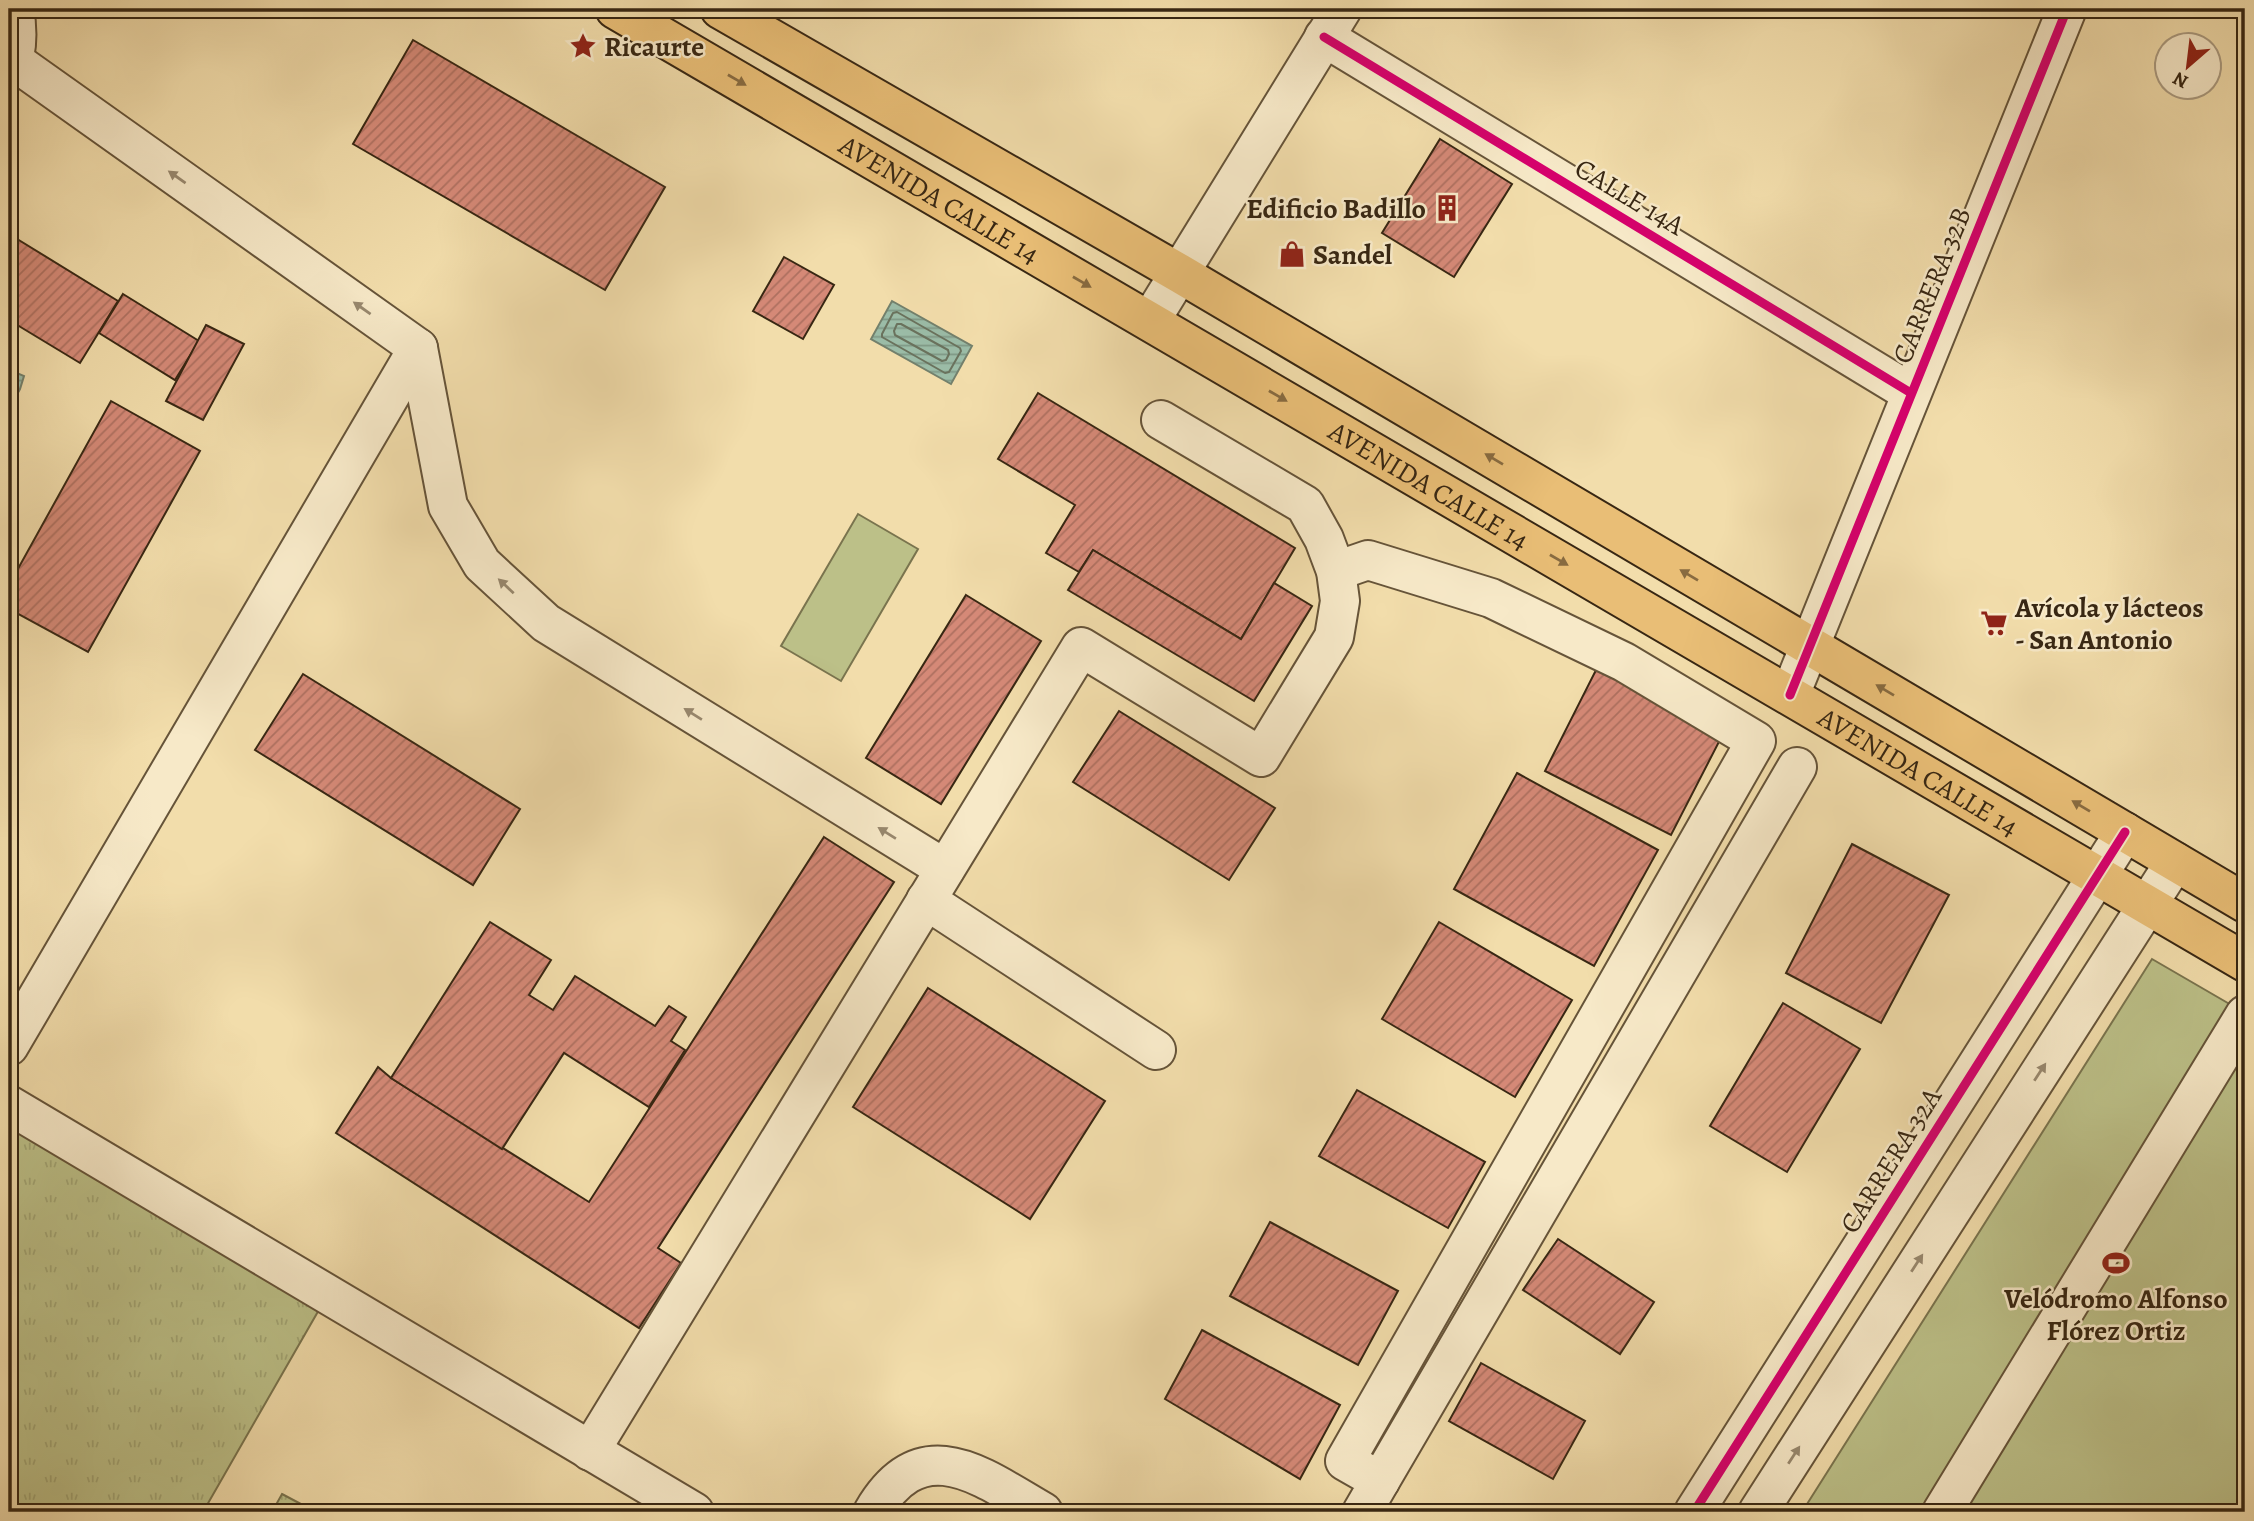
<svg xmlns="http://www.w3.org/2000/svg" width="2254" height="1521" font-family="Alegreya,serif">
<style>
.grass{fill:url(#grass-tufts);stroke:#7a744e;stroke-width:2}
.pitch{fill:#bcc088;stroke:#7a744e;stroke-width:2}
.water{fill:url(#water-rules);stroke:#73806c;stroke-width:2}
.lines{fill:none;stroke-linecap:round;stroke-linejoin:round}
.shore{stroke:#6a725d;stroke-width:2}
.building{fill:url(#building-hatch);stroke:#382713;stroke-width:2}
.minor-casing{stroke:#665439;stroke-width:42}
.major-casing{stroke:#382713;stroke-width:42}
.minor{stroke:#f7e9c8;stroke-width:38}
.major{stroke:#e9be76;stroke-width:38}
.cycleway-casing{stroke:#f7e9c8;stroke-width:13}
.cycleway{stroke:#d6006c;stroke-width:9}
.oneway{fill:#886b40}
.oneway2{fill:#98886e}
.labels{text-anchor:middle;stroke-width:5;stroke-linejoin:round;paint-order:stroke}
.poi-label{font-size:28px;font-weight:bold;fill:#382713;stroke:#f7e9c8;text-anchor:start}
.street-label{font-size:28px;fill:#382713;stroke:#f7e9c8}
</style>
<defs>
<pattern id="grass-tufts" width="24" height="20" patternUnits="userSpaceOnUse" patternTransform="scale(1.75)"><rect width="24" height="20" fill="#bcc088"/><path d="M3 7l-1-3M5 7V3M7 7l1-3M15 17l-1-3M17 17v-4M19 17l1-3" fill="none" stroke="#a2a574"/></pattern>
<pattern id="water-rules" width="6" height="5" patternUnits="userSpaceOnUse" patternTransform="scale(1.75)"><rect width="6" height="5" fill="#9bbca7"/><path d="M0 2.5h6" fill="none" stroke="#7f9987"/></pattern>
<pattern id="building-hatch" width="6" height="6" patternUnits="userSpaceOnUse" patternTransform="scale(1.75)"><rect width="6" height="6" fill="#d58977"/><path d="M-1 1l2-2M0 6l6-6M5 7l2-2" fill="none" stroke="#ae7060"/></pattern>
</defs>
<rect width="100%" height="100%" fill="#f2ddab"/>
<filter id="stains"><feTurbulence type="fractalNoise" baseFrequency=".00286" numOctaves="4"/><feColorMatrix values="0 0 0 0 .2 0 0 0 0 .09 0 0 0 0 .02 0 0 0 .5 -.17"/></filter>
<radialGradient id="worn" r=".72"><stop offset=".6" stop-color="#630" stop-opacity="0"/><stop offset="1" stop-color="#630" stop-opacity=".3"/></radialGradient>
<!-- grass -->
<g class="grass">
<path d="M9,1121L324,1301L203,1512H9Z"/>
<path d="M282,1494L316,1512H272Z"/>
</g>
<!-- pitch -->
<g class="pitch">
<path d="M858,514L918,549L841,681L781,646Z"/>
<path d="M2152,959L2245,1013V1512H1802Z"/>
</g>
<!-- water -->
<g class="water">
<path d="M892,301L972,346L951,384L871,339Z"/>
<path d="M9,365L12,371L24,376L20,389L9,409Z"/>
</g>
<g class="lines">
<!-- shore -->
<g class="shore">
<path d="M897,312L960,348L961,351L949,372L945,373L882,337V334L893,313Z"/>
<path d="M897,324H901L948,350L949,354L946,360L942,361L895,335L894,331Z"/>
</g>
</g>
<!-- building -->
<g class="building">
<path d="M413,40L665,187L605,290L353,144Z"/>
<path d="M1440,139L1512,184L1454,277L1382,233Z"/>
<path d="M9,234L118,301L80,363L9,320Z"/>
<path d="M784,257L834,285L803,339L753,311Z"/>
<path d="M123,294L199,341L175,380L99,333Z"/>
<path d="M206,325L244,344L203,420L166,401Z"/>
<path d="M1038,393L1295,548L1241,639L1093,550L1079,572L1046,553L1075,505L998,459Z"/>
<path d="M111,401L200,451L88,652L9,609V585Z"/>
<path d="M1093,550L1241,639L1274,583L1312,606L1254,701L1068,590Z"/>
<path d="M966,595L1041,641L941,804L866,758Z"/>
<path d="M1597,668L1724,732L1671,835L1545,771Z"/>
<path d="M303,674L520,809L473,885L255,750Z"/>
<path d="M1119,711L1275,808L1229,880L1073,782Z"/>
<path d="M1517,773L1658,850L1594,966L1454,889Z"/>
<path d="M824,837L894,882L658,1248L681,1263L639,1328L336,1133L378,1067L391,1078L589,1202Z"/>
<path d="M1852,844L1949,895L1881,1023L1786,973Z"/>
<path d="M490,922L551,960L529,995L553,1010L575,976L655,1026L669,1006L686,1017L671,1041L685,1050L649,1107L564,1053L502,1149L391,1078Z"/>
<path d="M1439,922L1572,1000L1515,1097L1382,1019Z"/>
<path d="M928,988L1105,1101L1030,1219L853,1107Z"/>
<path d="M1783,1003L1860,1049L1787,1172L1710,1126Z"/>
<path d="M1357,1090L1485,1162L1448,1228L1319,1156Z"/>
<path d="M1270,1222L1398,1291L1358,1365L1230,1296Z"/>
<path d="M1558,1239L1654,1302L1620,1354L1523,1290Z"/>
<path d="M1202,1330L1340,1405L1300,1479L1165,1399Z"/>
<path d="M1481,1363L1585,1421L1553,1479L1449,1421Z"/>
</g>
<g class="lines">
<defs>
<g id="minor">
<path d="M1324,37L1911,393"/>
<path d="M14,61L418,348L448,506L482,564L546,623L945,869"/>
<path d="M9,72C18,52 18,31 14,9"/>
<path d="M1150,321L1342,9"/>
<path d="M1336,571L1368,560L1491,598L1624,662L1756,741L1345,1461L1380,1481L1362,1512"/>
<path d="M1790,695L2067,9"/>
<path d="M926,900L1156,1050"/>
<path d="M9,1046L418,348"/>
<path d="M9,1105L694,1512"/>
<path d="M590,1451L1081,647L1261,757L1334,637L1340,601L1336,571L1324,539L1305,505L1161,420"/>
<path d="M1380,1481L1797,767"/>
<path d="M873,1512C922,1428 982,1477 1043,1512"/>
<path d="M1694,1512L2125,832"/>
<path d="M1758,1512L2175,862"/>
<path d="M1942,1512L2245,1015"/>
</g>
<g id="major">
<path id="s1" d="M615,9L2245,962"/>
<path d="M720,9L1179,273L2245,903"/>
</g>
</defs>
<!-- minor casing -->
<use href="#minor" class="minor-casing"/>
<!-- major casing -->
<use href="#major" class="major-casing"/>
<!-- minor -->
<use href="#minor" class="minor"/>
<!-- major -->
<use href="#major" class="major"/>
<defs>
<g id="cycleway">
<path d="M1324,37L1911,393"/>
<path d="M1790,695L2067,9"/>
<path d="M1694,1512L2125,832"/>
</g>
</defs>
<!-- cycleway casing -->
<use href="#cycleway" class="cycleway-casing"/>
<!-- cycleway -->
<use href="#cycleway" class="cycleway"/>
</g>
<!-- one-way arrows -->
<defs><path id="oneway-solid" d="M-6-.8H1V-3.2L6.5 0L1 3.2V.8H-6Z" transform="scale(1.75)"/></defs>
<g class="oneway">
<use href="#oneway-solid" transform="translate(737 80) rotate(30)"/>
<use href="#oneway-solid" transform="translate(1082 282) rotate(30)"/>
<use href="#oneway-solid" transform="translate(1278 396) rotate(30)"/>
<use href="#oneway-solid" transform="translate(1494 459) rotate(-149)"/>
<use href="#oneway-solid" transform="translate(1559 560) rotate(30)"/>
<use href="#oneway-solid" transform="translate(1689 575) rotate(-149)"/>
<use href="#oneway-solid" transform="translate(1885 690) rotate(-149)"/>
<use href="#oneway-solid" transform="translate(2081 806) rotate(-149)"/>
</g>
<g class="oneway2">
<use href="#oneway-solid" transform="translate(177 177) rotate(-145)"/>
<use href="#oneway-solid" transform="translate(362 308) rotate(-145)"/>
<use href="#oneway-solid" transform="translate(506 586) rotate(-137)"/>
<use href="#oneway-solid" transform="translate(693 714) rotate(-148)"/>
<use href="#oneway-solid" transform="translate(887 833) rotate(-148)"/>
<use href="#oneway-solid" transform="translate(2040 1072) rotate(-57)"/>
<use href="#oneway-solid" transform="translate(1917 1263) rotate(-57)"/>
<use href="#oneway-solid" transform="translate(1794 1455) rotate(-57)"/>
</g>
<!-- icons -->
<defs>
<symbol id="sight-bare" viewBox="-9 -9 18 18"><path d="M0-6L1.8-2.2L6-1.7L2.9 1.2L3.7 5.4L0 3.3L-3.7 5.4L-2.9 1.2L-6-1.7L-1.8-2.2Z" fill="#8f2418" stroke="#f7e9c8" stroke-width="2.5" paint-order="stroke"/></symbol>
<symbol id="building-bare" viewBox="-9 -9 18 18"><path d="M-4-6H4V6H1V3H-1V6H-4ZM-2.5-4.3h1.7v1.8h-1.7ZM.8-4.3h1.7v1.8H.8ZM-2.5-1h1.7V.8h-1.7ZM.8-1h1.7V.8H.8Z" fill="#8f2418" stroke="#f7e9c8" stroke-width="2.5" paint-order="stroke"/></symbol>
<symbol id="shop-bare" viewBox="-9 -9 18 18"><path d="M-5-2.5h2.3a2.7 3.5 0 0 1 5.4 0H5L5.5 6h-11ZM-1.5-2.5h3a1.5 2.3 0 0 0-3 0Z" fill="#8f2418" stroke="#f7e9c8" stroke-width="2.5" paint-order="stroke"/></symbol>
<symbol id="supermarket-bare" viewBox="-9 -9 18 18"><path d="M-6-5.5h2.5l.6 2H6L4.5 2H-2.5L-4.4-4H-6ZM-1.5 3.2a1.3 1.3 0 1 0 .1 0ZM3 3.2a1.3 1.3 0 1 0 .1 0Z" fill="#8f2418" stroke="#f7e9c8" stroke-width="2.5" paint-order="stroke"/></symbol>
<symbol id="stadium-bare" viewBox="-9 -9 18 18"><path d="M0-5a6.5 5 0 1 0 0 10a6.5 5 0 1 0 0-10ZM-3.5-1.8h7v3.6h-7Z" fill="#8f2418" stroke="#f7e9c8" stroke-width="2.5" paint-order="stroke"/></symbol>
</defs>
<g fill-rule="evenodd">
<use href="#sight-bare" x="564" y="27" width="38" height="38"/>
<use href="#building-bare" x="1428" y="189" width="38" height="38"/>
<use href="#shop-bare" x="1273" y="235" width="38" height="38"/>
<use href="#supermarket-bare" x="1975" y="604" width="38" height="38"/>
<use href="#stadium-bare" x="2097" y="1244" width="38" height="38"/>
</g>
<g class="labels">
<!-- poi labels -->
<g class="poi-label">
<text x="604" y="56">Ricaurte</text>
<text x="1426" y="218" text-anchor="end">Edificio Badillo</text>
<text x="1313" y="264">Sandel</text>
<text x="2015" y="617">Avícola y lácteos<tspan x="2015" dy="32">- San Antonio</tspan></text>
<text x="2116" y="1308" text-anchor="middle">Velódromo Alfonso<tspan x="2116" dy="32">Flórez Ortiz</tspan></text>
</g>
<!-- street labels -->
<g class="street-label">
<text transform="translate(1630 196) rotate(31)" y="10">CALLE 14A</text>
<text dy="10" stroke="none"><textPath href="#s1" startOffset="376">AVENIDA CALLE 14</textPath></text>
<text transform="translate(1931 285) rotate(-68)" y="10">CARRERA 32B</text>
<text dy="10" stroke="none"><textPath href="#s1" startOffset="943">AVENIDA CALLE 14</textPath></text>
<text dy="10" stroke="none"><textPath href="#s1" startOffset="1510">AVENIDA CALLE 14</textPath></text>
<text transform="translate(1890 1160) rotate(-58)" y="10">CARRERA 32A</text>
</g>
</g>
<!-- margin -->
<rect width="2254" height="1521" fill="none" stroke="#f2ddab" stroke-width="35"/>
<rect x="10" y="10" width="2233" height="1500" fill="none" stroke="#382713" stroke-width="3.5"/>
<rect x="18" y="18" width="2219" height="1486" fill="none" stroke="#382713" stroke-width="2"/>
<!-- north arrow -->
<g transform="translate(2188 66) rotate(208)"><circle r="33" fill="#f7e9c8" stroke="#ab9b80" stroke-width="2"/>
<path d="M0-5L12 26L0 18L-12 26Z" fill="#8f2418"/>
<text y="-10" font-size="19" font-weight="bold" text-anchor="middle" fill="#382713">N</text>
</g>
<rect width="100%" height="100%" filter="url(#stains)"/>
<rect width="100%" height="100%" fill="url(#worn)"/>
</svg>
